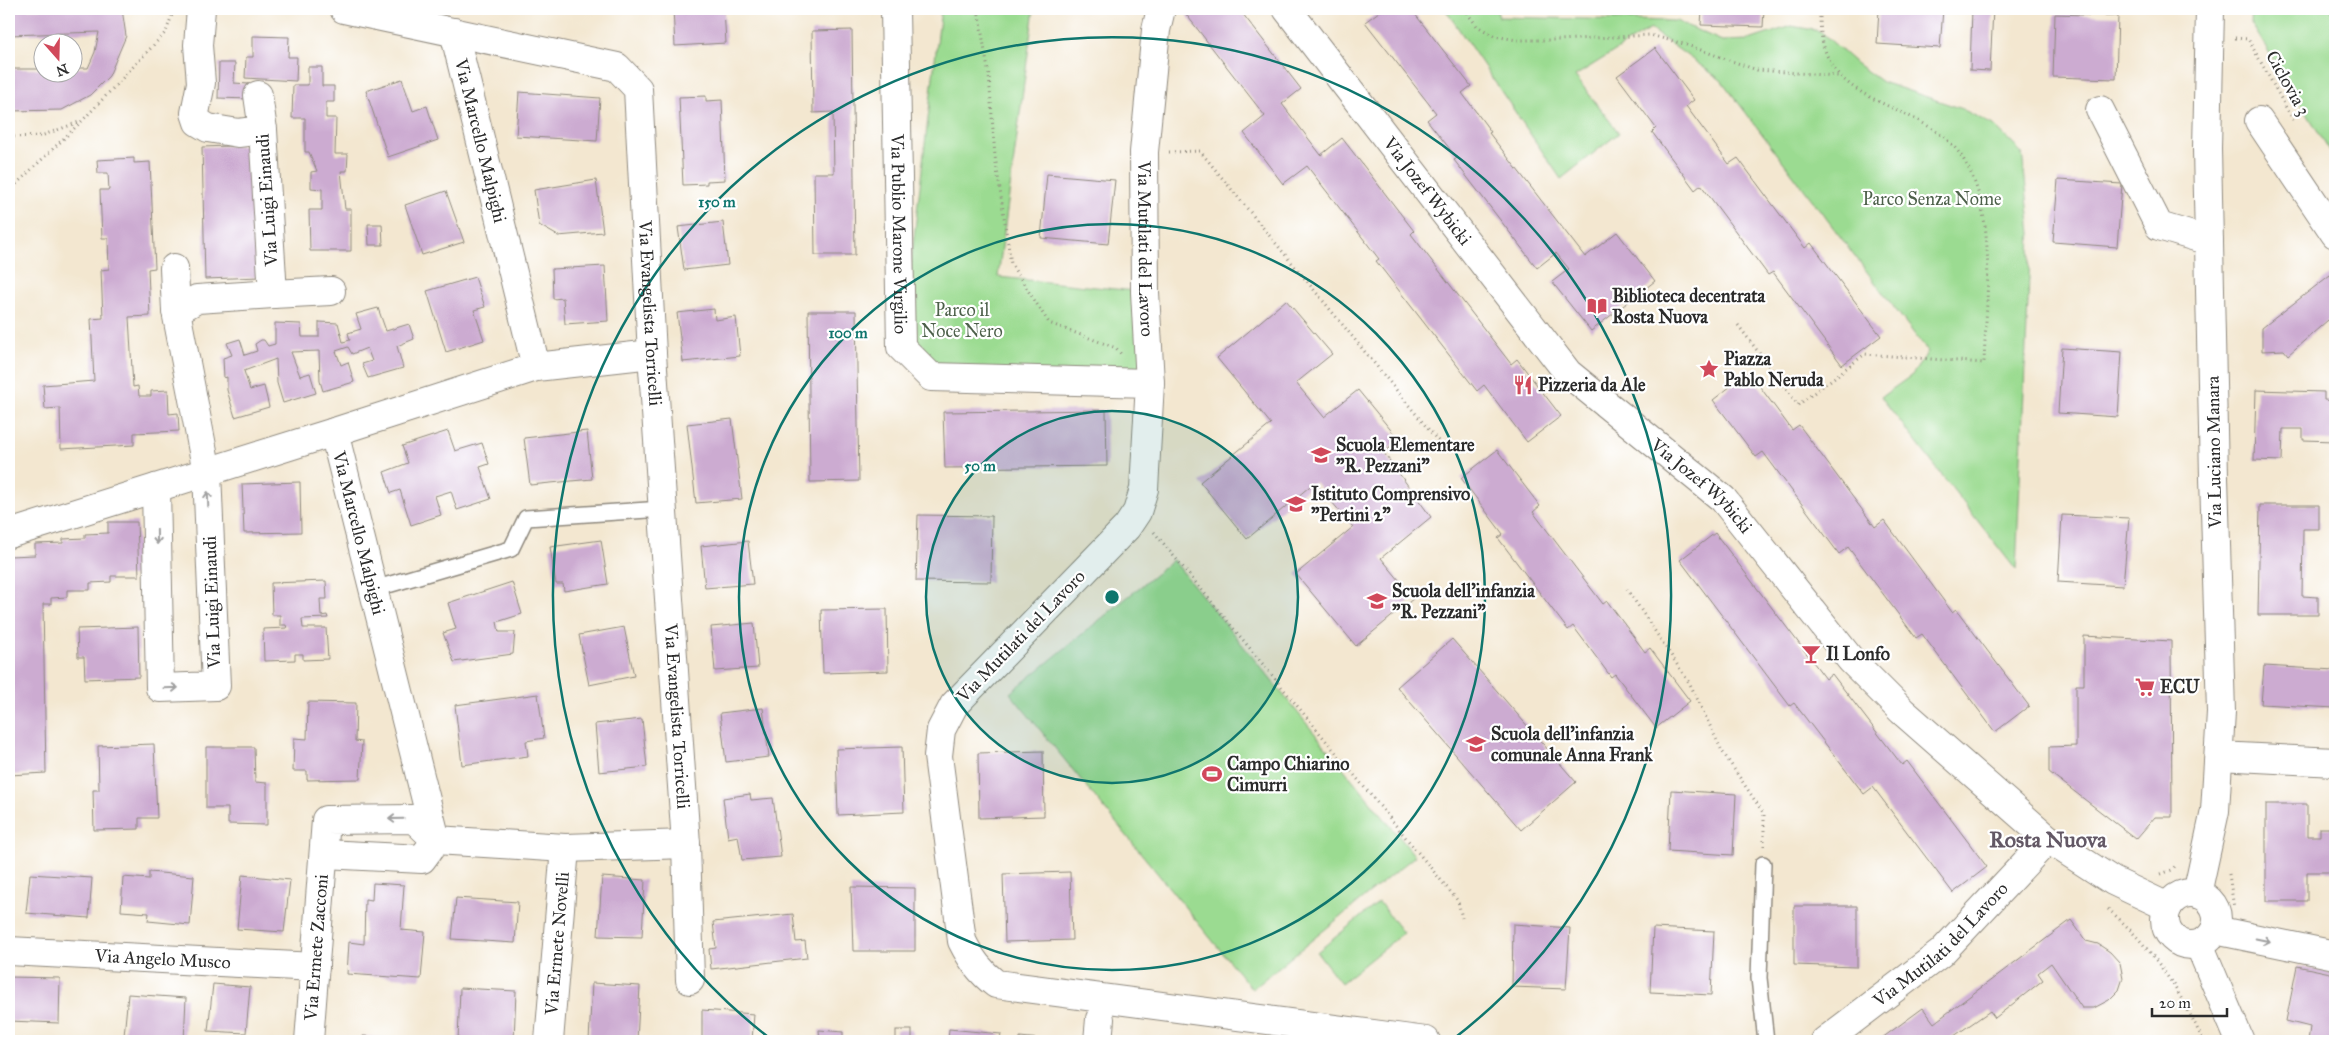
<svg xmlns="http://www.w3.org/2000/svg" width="2344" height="1050" font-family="'IM FELL Great Primer',serif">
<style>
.green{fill:#9bdb91;stroke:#63835e}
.building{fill:#ccabd1}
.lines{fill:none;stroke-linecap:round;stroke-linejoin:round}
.service-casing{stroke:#8f897e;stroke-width:18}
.minor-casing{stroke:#8f897e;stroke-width:30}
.tertiary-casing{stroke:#8f897e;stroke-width:30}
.path{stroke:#8f897e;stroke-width:3;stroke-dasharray:1 4;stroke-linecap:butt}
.service{stroke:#fff;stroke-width:15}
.minor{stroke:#fff;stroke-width:28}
.tertiary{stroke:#fff;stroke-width:28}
.oneway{stroke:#a0a0a0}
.ring{fill:none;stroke:#0f766e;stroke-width:2.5}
.labels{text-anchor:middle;stroke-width:4.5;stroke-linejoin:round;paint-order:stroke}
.street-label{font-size:18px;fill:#2b2b2b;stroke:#fff}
.park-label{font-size:18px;fill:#4d604a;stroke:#fff}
.poi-label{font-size:18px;font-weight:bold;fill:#2b2b2b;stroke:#fff;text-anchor:start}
.district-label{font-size:22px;font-weight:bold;fill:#635865;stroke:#fff}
.centre{fill:#0f766e;stroke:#fff;stroke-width:2.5}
.ring-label{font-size:15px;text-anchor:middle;font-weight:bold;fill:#0f766e;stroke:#fff;stroke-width:4.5;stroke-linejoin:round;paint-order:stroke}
</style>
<rect width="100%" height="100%" fill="#fff"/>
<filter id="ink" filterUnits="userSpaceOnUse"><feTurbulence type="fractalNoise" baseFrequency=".02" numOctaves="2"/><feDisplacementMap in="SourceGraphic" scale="10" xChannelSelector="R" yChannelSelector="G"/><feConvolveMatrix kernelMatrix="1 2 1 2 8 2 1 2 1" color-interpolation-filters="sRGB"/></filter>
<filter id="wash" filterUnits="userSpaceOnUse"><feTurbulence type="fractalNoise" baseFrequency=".0096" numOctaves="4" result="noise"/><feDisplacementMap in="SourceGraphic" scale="20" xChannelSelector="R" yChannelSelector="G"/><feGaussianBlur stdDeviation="1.12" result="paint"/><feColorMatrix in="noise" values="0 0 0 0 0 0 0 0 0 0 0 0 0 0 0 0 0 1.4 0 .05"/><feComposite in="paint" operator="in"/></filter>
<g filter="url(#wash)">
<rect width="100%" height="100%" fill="#f3e7d0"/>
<!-- green -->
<g class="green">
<path d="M941,9H1034L998,277L1145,292L1150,383L931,377L901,347Z"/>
<path d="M1445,9H1496L1499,17L1676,21L1722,41L1749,40L1791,26L1820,31L1857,64L1882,82L1960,108L1993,125L2022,153L2031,233L2016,570L1881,397L1912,375L1928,352L1721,80L1650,29L1575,76L1619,133L1561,179Z"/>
<path d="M2252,9H2335V159L2251,23Z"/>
<path d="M1173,560L1415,856L1252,989L1010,693Z"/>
<path d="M1379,902L1403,933L1341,983L1317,952Z"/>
</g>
<g id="blocks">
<!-- building -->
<g class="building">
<path d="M9,9H122L126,36L109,76L90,95L62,110L9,111V69H42V72H72V68H88L95,52L99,32L9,35Z"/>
<path d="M673,9H724L726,43L675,46Z"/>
<path d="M1191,9H1239L1301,89L1282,104L1321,155L1342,138L1414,231L1411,234L1511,364L1517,359L1561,416L1527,442L1484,385L1477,391L1376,261L1379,259L1307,166L1283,184L1244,133L1265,116L1185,13Z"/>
<path d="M1383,9H1411L1471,86L1462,93L1491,132L1489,133L1585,257L1617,232L1655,281L1591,331L1552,282L1569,269L1556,253L1537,268L1454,160L1457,158L1427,120L1436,113L1365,22Z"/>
<path d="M1702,9H1764L1763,27L1701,25Z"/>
<path d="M1879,9H1943L1940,48L1877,44Z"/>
<path d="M1972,9H1993L1990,71L1970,70Z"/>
<path d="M2055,14L2118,16L2116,79L2053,77Z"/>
<path d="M852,30L855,255H815L814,173H834L833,112L813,113L812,31Z"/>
<path d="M253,36L289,37L288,57H297L296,81L245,78L246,57H253Z"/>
<path d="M1655,48L1694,100L1686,106L1729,164L1738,158L1805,248L1811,243L1881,336L1842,365L1773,272L1768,275L1701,185L1695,190L1652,132L1656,128L1617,76Z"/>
<path d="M219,63H235L234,83L249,84V99L218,98Z"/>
<path d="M308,67H322V86H334V102H326V118H336L335,154H348L347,171H341L345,209H351V251H310L309,210H322V189L311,188V172L317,171L309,152H305V118H292L293,85H308Z"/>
<path d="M402,79L413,111L427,106L438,140L388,157L366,91Z"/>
<path d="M519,92L600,98L597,141L516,136Z"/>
<path d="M706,96V101L722,100L725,180L707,181V184L683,185L679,97Z"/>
<path d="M256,145L261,277L205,279L202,147Z"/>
<path d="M134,158V163L150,162L155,268L148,269L150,316L129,317L133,387L138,386L139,396H151V391L168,390L169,414L178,413L179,431L134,433V445L61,449L60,408L45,409L43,385L94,381L91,319L103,318L101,270L109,269L108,238H102L100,190H109L108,173H98L97,160Z"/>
<path d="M1047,174L1115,180L1108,244L1041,238Z"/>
<path d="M596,180L603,232L558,236L539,225L534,190Z"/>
<path d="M2058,180L2122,184L2117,247L2053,242Z"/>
<path d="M446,191L464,242L422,255L405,205Z"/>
<path d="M723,222L728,265L684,270L678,227Z"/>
<path d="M368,224H382L383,245H369Z"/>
<path d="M605,266L608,321L565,324L563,298L553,299L552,269Z"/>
<path d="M2330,275L2335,282V328L2328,320L2288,355L2284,350L2262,351V328Z"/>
<path d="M475,277L485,307L474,310L484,340L446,352L427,291Z"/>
<path d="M1286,300L1332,354L1296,383L1324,417L1358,390L1399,440L1384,453L1431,517L1381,558L1414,598L1356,646L1296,574L1353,527L1315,482L1247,539L1200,482L1271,424L1217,358Z"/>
<path d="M378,308L386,331L409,324L414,339L397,346L403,368L368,378L362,364L372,361L367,348L352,354L348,347L336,351L341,365L348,362L354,382L323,391L320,381L319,351L291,352L300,376L310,373L316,393L283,403L277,383L276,359L244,371L250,390L264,386L269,407L235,417L227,390V377L224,378L223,358L232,355L227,343L240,339L245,355L257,351L255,344L261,340H264L268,346L275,344V323L301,324L302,337H319V322L338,323L343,342L350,340L348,333L361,329L356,314Z"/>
<path d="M714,309L715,320L736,317L740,356L683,362L677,313Z"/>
<path d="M808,311H856L859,481L810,482Z"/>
<path d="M2062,348L2122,352L2118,417L2058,413Z"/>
<path d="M1749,372L1792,430L1799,425L1875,527L1884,520L1952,612L1956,609L2029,706L1995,732L1922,634L1916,638L1848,547L1839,554L1763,452L1756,457L1713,400Z"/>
<path d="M2256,390L2324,392V400L2335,401V441L2303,440V429H2283L2282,461L2254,460Z"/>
<path d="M1106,410L1107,466L945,468L943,412Z"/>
<path d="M732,419L742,499L696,503L687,424Z"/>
<path d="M448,431L455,451L482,443L489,464L480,467L491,499L457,510L451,491L435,496L441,515L411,525L400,490L391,493L384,472L408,463L402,446Z"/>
<path d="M587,431L592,479L530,485L524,438Z"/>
<path d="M1497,450L1540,506L1533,512L1603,604L1607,601L1645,652L1650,648L1690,701L1656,728L1615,674L1611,677L1573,626L1568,630L1498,538L1503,534L1461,478Z"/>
<path d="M300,482L301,532L244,533L242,484Z"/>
<path d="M2260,505H2319V529H2303L2302,596L2318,597V615H2258Z"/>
<path d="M918,515L992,516L991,582L916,581Z"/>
<path d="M2062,515L2129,518L2123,586L2058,582Z"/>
<path d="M108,522H137L139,576H111V582L90,583V590H67V597L51,598V604H43L46,773L9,775V556L35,555V544L63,543V539L85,538V534L108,533Z"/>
<path d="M1715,533L1826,679L1832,674L1902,765L1907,761L1987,867L1953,893L1873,787L1864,794L1794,703L1790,706L1680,560Z"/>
<path d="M601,540L608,584L564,591L563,584H556L550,547Z"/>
<path d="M748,541L753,584L705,588L701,546Z"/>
<path d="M326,581L327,599H320L321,616L327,615L328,618L302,619L303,628H326L328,659L303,660V654H295V660L264,661L263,629L287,628L286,625H280V615H272L271,583Z"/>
<path d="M512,582L522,614L497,622L499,632H515L513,654L454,662L443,633L456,629L448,603Z"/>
<path d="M887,609L888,671L823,673L821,610Z"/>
<path d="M754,623L758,668L715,671L711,627Z"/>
<path d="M138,627L139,677L85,679L84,657H78L77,629Z"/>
<path d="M624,627L634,676L589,685L579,635Z"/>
<path d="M2084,636L2171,641L2172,817H2155L2136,839L2049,772V747L2076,746V685H2084Z"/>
<path d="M1452,639L1576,782L1521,830L1397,687Z"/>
<path d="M2264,666L2335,670V708L2261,704Z"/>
<path d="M538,694L544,738L526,741L528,756L462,765L455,705Z"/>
<path d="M308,702L356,703L355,741L362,742L360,779L307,780V771H293L294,738L307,739Z"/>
<path d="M763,708L769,757L726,762L720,713Z"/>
<path d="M642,719L647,767L599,772L595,724Z"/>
<path d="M154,744L157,818H139V829L94,830L93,790H99L98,746Z"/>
<path d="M206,747H254L255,782L267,783V825L228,824V808H206Z"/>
<path d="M902,747L904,812L838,815L836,749Z"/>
<path d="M1043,751L1044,816L979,818L978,753Z"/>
<path d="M1671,790L1736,794L1733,855L1668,851Z"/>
<path d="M750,794L751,800L773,798L781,857L742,860L738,836L728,838L723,798Z"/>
<path d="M2266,804H2307V836H2320V828H2335V872H2307V901H2266Z"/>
<path d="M149,872L194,876L190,925L148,921L149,913L121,911L123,877L149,879Z"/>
<path d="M1070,872L1072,940L1005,942L1003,874Z"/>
<path d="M30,874L92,878L89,918L26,913Z"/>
<path d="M242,875L290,880L284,932L237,929Z"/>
<path d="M602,877L645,880L642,937L598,936Z"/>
<path d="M373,883L404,885L401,930L425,932L421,979L347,974L349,942L364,944L365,899L372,900Z"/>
<path d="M851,887L915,888V951H853Z"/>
<path d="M456,898L518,902L515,943L452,939Z"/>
<path d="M1794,906H1857V967L1794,965Z"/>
<path d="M793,914L796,942L805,941L807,958L711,969L709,949L716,948L713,922Z"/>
<path d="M2071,920L2086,941L2098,944L2110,952L2120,963L2123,978L2119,990L2109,1000L2094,1008H2082L2051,963L2038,973L2043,980L1995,1018L1990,1011L1947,1041H1878L1923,1008L1934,1023Z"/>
<path d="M1513,924L1570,928L1566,989L1512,987Z"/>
<path d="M1653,928L1714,931L1711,995L1650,992Z"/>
<path d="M2297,966L2335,974V1008L2330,1032L2335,1033V1041H2308L2310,1027L2286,1021Z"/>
<path d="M9,977L60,978L59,1023L9,1021Z"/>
<path d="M592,983L640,986L637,1041H589Z"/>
<path d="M213,984L250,987L246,1033L208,1031Z"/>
<path d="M460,988L516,991L514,1041H458Z"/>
<path d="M128,994L186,998L184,1041H143V1037L124,1036Z"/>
<path d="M702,1010L754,1014L752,1041H702Z"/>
<path d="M949,1029L1001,1034L1000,1041H948Z"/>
<path d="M819,1030L843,1032V1038L856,1039V1041H820Z"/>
<rect x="896" y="1030" width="16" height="11"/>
<path d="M363,1036L401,1039V1041H362Z"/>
<path d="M1020,1037L1050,1040V1041H1020Z"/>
</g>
</g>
</g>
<g filter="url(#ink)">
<use href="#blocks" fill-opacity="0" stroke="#8f897e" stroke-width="1"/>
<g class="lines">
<defs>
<g id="service">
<path d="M374,589L511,549L526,518L663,509"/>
<path d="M1763,864L1759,978L1766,1041"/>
</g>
<g id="minor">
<path d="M201,9L198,45L201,83L195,113L198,122L208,128L238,133L263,130"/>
<path id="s1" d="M344,9L617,67L638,89L652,354L686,844L690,980"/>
<path id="s2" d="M895,9L901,347L931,377L1150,383"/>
<path id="s3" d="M1161,9L1156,30L1144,152L1145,292L1150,383L1144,489L1137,512L1127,527L954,705L941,730L938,756L962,941C971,959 980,972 996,984L1426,1041"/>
<path id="s4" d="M1287,9L1568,373L1723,499L1851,660L1902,711L2048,839L2113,881L2168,907"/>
<path id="s5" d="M454,32L536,367"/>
<path d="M2100,110L2159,226L2209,241"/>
<path d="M2259,121L2335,234"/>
<path d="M273,294L331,291"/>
<path d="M176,311L197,299L273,294L263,130L258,95"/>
<path d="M156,488L160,688L216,686L207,472L176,311L174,268"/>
<path d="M9,534L334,432"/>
<path d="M2219,756L2335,762"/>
<path d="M436,840L334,432L536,367L652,354"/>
<path d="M436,840L565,848L686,844"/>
<path d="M325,854L422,859L436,840"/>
<path d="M2215,930L2335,955"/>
<path id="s6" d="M9,951L315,967"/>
<path id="s7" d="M309,1041L326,820L414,819L436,840"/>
<path id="s8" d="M549,1041L565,848"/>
<path d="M1098,1041L1100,1019"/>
<path id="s9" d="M1825,1041L1941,953L2048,839"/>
</g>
<g id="tertiary">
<circle cx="2191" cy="919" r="26"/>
<path d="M2197,894L2215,811L2221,712L2214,477L2207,149L2210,9"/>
<path d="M2199,944L2240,1041"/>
</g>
</defs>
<!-- service casing -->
<use href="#service" class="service-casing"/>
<!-- minor casing -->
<use href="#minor" class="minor-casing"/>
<!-- tertiary casing -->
<use href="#tertiary" class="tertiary-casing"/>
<!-- path -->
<g class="path">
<path d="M978,9L989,76L995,156L1011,264L1049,323L1116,348L1121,354"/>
<path d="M1464,9L1477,26L1494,36L1517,40H1558L1650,35L1684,44L1757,70L1838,76"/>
<path d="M2329,9L2335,22"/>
<path d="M2235,38L2248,39L2293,120"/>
<path d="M9,137L41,136L79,122"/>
<path d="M1169,152L1200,151L1443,447"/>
<path d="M9,191L82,121L166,32L172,15"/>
<path d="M1738,325L1798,405L1865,354L1984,363C1986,298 1999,210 1960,154C1950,140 1934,129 1919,121C1861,91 1818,85 1820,9"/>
<path d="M1154,532L1458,901L1462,918"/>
<path d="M1627,589L1690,684L1722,751L1764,814V846"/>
<path d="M2161,874L2172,870L2175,866"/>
<path d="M2229,874L2234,908"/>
<path d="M2108,909C2151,946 2180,990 2203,1041"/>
<path d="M2187,1007L2196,1003"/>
</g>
<!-- service -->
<use href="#service" class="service"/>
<!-- minor -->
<use href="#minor" class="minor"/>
<!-- tertiary -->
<use href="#tertiary" class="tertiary"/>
</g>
<!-- one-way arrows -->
<defs><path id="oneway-shaft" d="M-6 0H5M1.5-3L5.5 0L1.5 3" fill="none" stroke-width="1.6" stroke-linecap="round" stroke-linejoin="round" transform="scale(1.25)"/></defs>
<g class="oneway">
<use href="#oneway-shaft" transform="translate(208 499) rotate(-92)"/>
<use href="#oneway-shaft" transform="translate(157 537) rotate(89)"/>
<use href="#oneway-shaft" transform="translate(171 688) rotate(-2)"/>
<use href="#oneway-shaft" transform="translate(396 819) rotate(179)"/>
<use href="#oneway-shaft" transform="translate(2263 940) rotate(12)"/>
</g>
</g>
<!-- distance rings -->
<circle cx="1112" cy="597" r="186" fill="#0f766e" fill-opacity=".12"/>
<g class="ring">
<circle cx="1112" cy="597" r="186"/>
<circle cx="1112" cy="597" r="373"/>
<path d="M772 1040A559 559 0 1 1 1452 1040"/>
</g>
<!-- icons -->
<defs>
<symbol id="library-bare" viewBox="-9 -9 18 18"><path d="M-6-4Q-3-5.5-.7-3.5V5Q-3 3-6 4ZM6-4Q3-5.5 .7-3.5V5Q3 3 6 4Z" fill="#d1495b" stroke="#fff" stroke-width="2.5" paint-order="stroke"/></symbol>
<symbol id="sight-bare" viewBox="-9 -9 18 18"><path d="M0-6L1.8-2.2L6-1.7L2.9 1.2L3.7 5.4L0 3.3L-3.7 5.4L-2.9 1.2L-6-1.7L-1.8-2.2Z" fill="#d1495b" stroke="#fff" stroke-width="2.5" paint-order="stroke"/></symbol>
<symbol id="restaurant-bare" viewBox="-9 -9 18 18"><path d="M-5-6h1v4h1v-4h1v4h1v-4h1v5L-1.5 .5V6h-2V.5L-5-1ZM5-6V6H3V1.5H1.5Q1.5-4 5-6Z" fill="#d1495b" stroke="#fff" stroke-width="2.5" paint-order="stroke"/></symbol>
<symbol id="school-bare" viewBox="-9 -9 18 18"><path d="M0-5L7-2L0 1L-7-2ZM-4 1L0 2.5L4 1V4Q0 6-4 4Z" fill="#d1495b" stroke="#fff" stroke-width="2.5" paint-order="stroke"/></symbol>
<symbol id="bar-bare" viewBox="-9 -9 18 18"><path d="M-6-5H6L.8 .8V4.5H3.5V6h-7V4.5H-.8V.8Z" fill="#d1495b" stroke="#fff" stroke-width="2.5" paint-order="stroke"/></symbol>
<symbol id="supermarket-bare" viewBox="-9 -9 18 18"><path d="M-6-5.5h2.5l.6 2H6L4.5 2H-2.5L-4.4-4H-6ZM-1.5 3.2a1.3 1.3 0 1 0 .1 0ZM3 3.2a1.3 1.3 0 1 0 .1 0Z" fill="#d1495b" stroke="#fff" stroke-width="2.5" paint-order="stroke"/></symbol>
<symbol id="stadium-bare" viewBox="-9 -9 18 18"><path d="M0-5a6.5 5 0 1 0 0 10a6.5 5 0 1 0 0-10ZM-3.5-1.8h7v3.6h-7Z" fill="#d1495b" stroke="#fff" stroke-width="2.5" paint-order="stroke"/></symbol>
</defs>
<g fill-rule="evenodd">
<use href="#library-bare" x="1583" y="292" width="28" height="28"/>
<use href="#sight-bare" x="1695" y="355" width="28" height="28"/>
<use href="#restaurant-bare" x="1509" y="371" width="28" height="28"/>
<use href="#school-bare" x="1307" y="441" width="28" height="28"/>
<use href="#school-bare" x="1282" y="490" width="28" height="28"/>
<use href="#school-bare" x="1363" y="587" width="28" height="28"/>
<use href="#bar-bare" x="1797" y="640" width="28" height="28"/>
<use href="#supermarket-bare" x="2131" y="673" width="28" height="28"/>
<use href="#school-bare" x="1462" y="730" width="28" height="28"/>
<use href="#stadium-bare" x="1198" y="760" width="28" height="28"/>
</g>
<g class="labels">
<!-- street labels -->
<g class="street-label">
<text transform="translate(2288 83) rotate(61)" y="6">Ciclovia 3</text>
<text dy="6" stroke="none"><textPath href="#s5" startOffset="112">Via Marcello Malpighi</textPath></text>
<text dy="6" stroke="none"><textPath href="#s4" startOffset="230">Via Jozef Wybicki</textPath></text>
<text transform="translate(267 200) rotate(-94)" y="6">Via Luigi Einaudi</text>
<text dy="6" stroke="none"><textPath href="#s2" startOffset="225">Via Publio Marone Virgilio</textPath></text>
<text dy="6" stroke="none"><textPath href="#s3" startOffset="241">Via Mutilati del Lavoro</textPath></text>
<text dy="6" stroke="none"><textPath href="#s1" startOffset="534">Via Evangelista Torricelli</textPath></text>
<text transform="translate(2214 452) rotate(-91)" y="6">Via Luciano Manara</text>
<text dy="6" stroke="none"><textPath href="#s4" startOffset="635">Via Jozef Wybicki</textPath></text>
<text transform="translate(359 533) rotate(76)" y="6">Via Marcello Malpighi</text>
<text transform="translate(212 602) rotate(-92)" y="6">Via Luigi Einaudi</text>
<text transform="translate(1021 636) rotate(-46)" y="6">Via Mutilati del Lavoro</text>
<text dy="6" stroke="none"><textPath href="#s1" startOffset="938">Via Evangelista Torricelli</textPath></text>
<text dy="6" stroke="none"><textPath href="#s8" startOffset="98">Via Ermete Novelli</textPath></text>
<text dy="6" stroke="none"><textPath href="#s9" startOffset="151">Via Mutilati del Lavoro</textPath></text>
<text dy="6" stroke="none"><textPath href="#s7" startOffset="94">Via Ermete Zacconi</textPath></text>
<text dy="6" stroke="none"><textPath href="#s6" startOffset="154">Via Angelo Musco</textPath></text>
</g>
<!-- park labels -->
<g class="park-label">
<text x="1932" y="205">Parco Senza Nome</text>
<text x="962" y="316">Parco il<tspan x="962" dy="21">Noce Nero</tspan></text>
</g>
<!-- poi labels -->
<g class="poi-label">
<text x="1612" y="302">Biblioteca decentrata<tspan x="1612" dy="21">Rosta Nuova</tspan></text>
<text x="1724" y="365">Piazza<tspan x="1724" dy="21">Pablo Neruda</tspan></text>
<text x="1538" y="391">Pizzeria da Ale</text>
<text x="1336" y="451">Scuola Elementare<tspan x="1336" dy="21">"R. Pezzani"</tspan></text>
<text x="1311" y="500">Istituto Comprensivo<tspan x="1311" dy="21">"Pertini 2"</tspan></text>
<text x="1392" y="597">Scuola dell'infanzia<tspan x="1392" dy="21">"R. Pezzani"</tspan></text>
<text x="1826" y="660">Il Lonfo</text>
<text x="2160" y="693">ECU</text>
<text x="1491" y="740">Scuola dell'infanzia<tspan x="1491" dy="21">comunale Anna Frank</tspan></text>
<text x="1227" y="770">Campo Chiarino<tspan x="1227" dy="21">Cimurri</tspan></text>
</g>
<!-- district labels -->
<g class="district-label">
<text x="2048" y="847">Rosta Nuova</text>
</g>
</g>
<circle cx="1112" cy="597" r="8" class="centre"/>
<g class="ring-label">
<text x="717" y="207">150 m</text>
<text x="848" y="338">100 m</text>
<text x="980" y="471">50 m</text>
</g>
<!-- margin -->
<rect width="2344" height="1050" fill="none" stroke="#fff" stroke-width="30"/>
<!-- north arrow -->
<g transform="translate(58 58) rotate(160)"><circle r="24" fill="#ffffff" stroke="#aaaaaa"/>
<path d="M0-4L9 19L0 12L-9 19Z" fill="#d1495b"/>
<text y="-8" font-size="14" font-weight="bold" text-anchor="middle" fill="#2b2b2b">N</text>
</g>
<!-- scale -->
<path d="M2152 1008v8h75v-8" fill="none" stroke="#2b2b2b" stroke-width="2.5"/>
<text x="2159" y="1008" font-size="15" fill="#2b2b2b" stroke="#ffffff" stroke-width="4" paint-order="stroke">20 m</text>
</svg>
